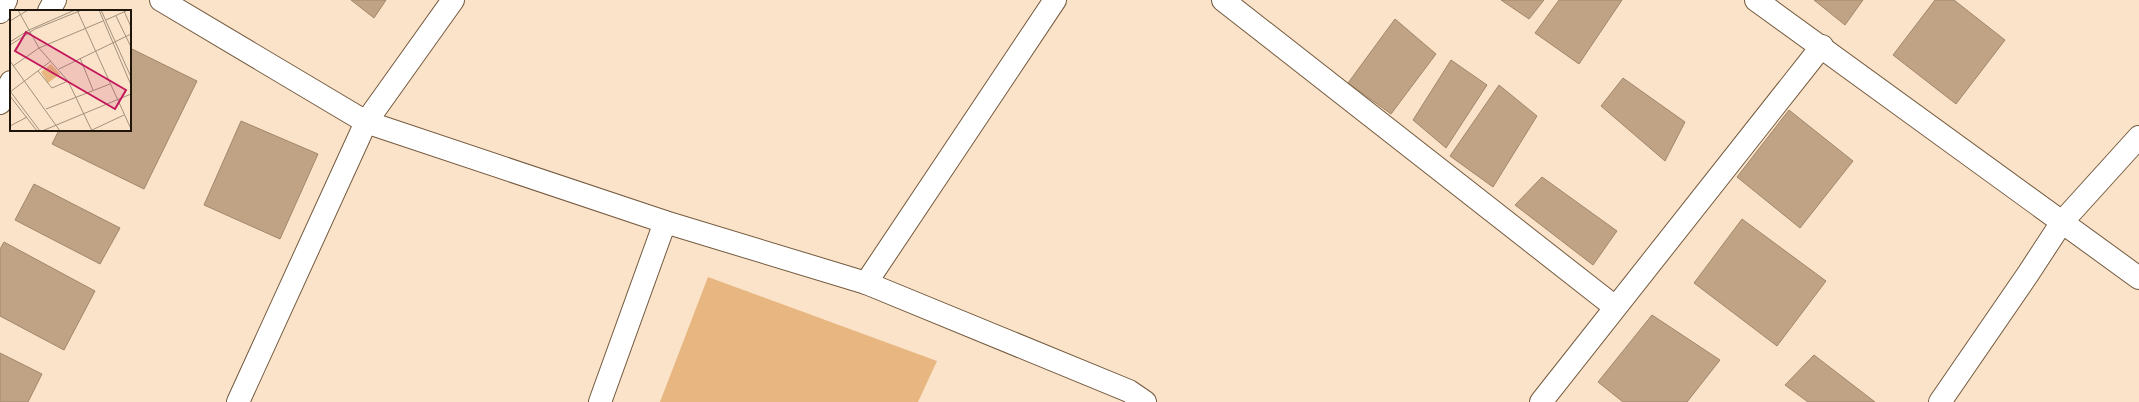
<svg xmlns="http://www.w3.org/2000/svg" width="2139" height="402" font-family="'Work Sans',sans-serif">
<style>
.green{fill:#e8b781}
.building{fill:#c0a385;stroke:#a2876a}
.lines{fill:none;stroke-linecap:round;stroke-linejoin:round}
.minor-casing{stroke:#735a3e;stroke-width:24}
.minor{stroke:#fff;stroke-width:22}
.inset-road{fill:none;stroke:#a3917d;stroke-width:1}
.view{fill:#c2185b;fill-opacity:0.15;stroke:#c2185b;stroke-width:2}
.inset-edge{fill:none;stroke:#20150a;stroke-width:2}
</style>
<rect width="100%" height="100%" fill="#fbe3ca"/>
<!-- green -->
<path class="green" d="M708,277L937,361L918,402H660Z"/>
<!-- building -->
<g class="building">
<path d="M351,0H386L374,18Z"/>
<path d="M1501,0H1544L1529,19Z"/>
<path d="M1559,0H1622L1579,64L1535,33Z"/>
<path d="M1814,0H1863L1845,25Z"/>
<path d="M1935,0H1954L2005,40L1956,104L1893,55Z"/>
<path d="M1395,19L1436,54L1391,114L1348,83Z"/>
<path d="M130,48L197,81L144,189L52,144L59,130H130Z"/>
<path d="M1451,60L1487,85L1446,148L1413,120Z"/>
<path d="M1623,78L1685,122L1665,161L1601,106Z"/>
<path d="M1499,85L1537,116L1493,187L1450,156Z"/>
<path d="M1789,110L1853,161L1800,228L1737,177Z"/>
<path d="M241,121L318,154L280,239L204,205Z"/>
<path d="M1542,177L1617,231L1593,265L1515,205Z"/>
<path d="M34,184L120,228L100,264L15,220Z"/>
<path d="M1742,219L1826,281L1777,346L1694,283Z"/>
<path d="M4,242L95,291L64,350L0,316V249Z"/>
<path d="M1652,315L1720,360L1687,402H1623L1598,382Z"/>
<path d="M0,353L42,374L28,402H0Z"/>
<path d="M1814,355L1875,402H1808L1785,385Z"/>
</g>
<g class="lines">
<defs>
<g id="minor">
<path d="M161,0L366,122L665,222L866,283L1129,391L1145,402"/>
<path d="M1223,0L1615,307"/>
<path d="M1756,0L2139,278"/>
<path d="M49,11L55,0"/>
<path d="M0,12L6,0"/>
<path d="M0,103L11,82"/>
<path d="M866,283L1055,0"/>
<path d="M238,402L366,122L453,0"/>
<path d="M600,402L665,222"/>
<path d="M1541,402L1822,46"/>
<path d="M1940,402L2028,274L2062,222L2139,137"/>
</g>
</defs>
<!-- minor casing -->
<use href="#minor" class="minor-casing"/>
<!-- minor -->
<use href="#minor" class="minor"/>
</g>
<!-- overview -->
<g transform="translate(10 10)">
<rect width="121" height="121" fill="#fbe3ca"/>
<path d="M41,54L50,64L38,73L31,62Z" fill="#e8b781"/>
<path class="inset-road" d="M8,0L29,38L58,71L82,121M67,0L121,119M89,0L121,75M91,0L121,67M114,1L121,17M106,6L121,37M96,10L118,0M0,11L18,0M0,32L19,20L65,0M0,35L25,19L72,0M70,48L83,80M0,51L50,121M3,56L29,38L93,11M49,59L121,24M28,61L42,78L58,71M0,81L30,121M0,82L41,51M0,86L27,121M36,99L100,74M0,116L17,107M82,120L114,105M32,121L121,84"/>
<path class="view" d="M16,22L116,80L105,99L5,41Z"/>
<rect width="121" height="121" class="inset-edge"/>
</g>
</svg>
